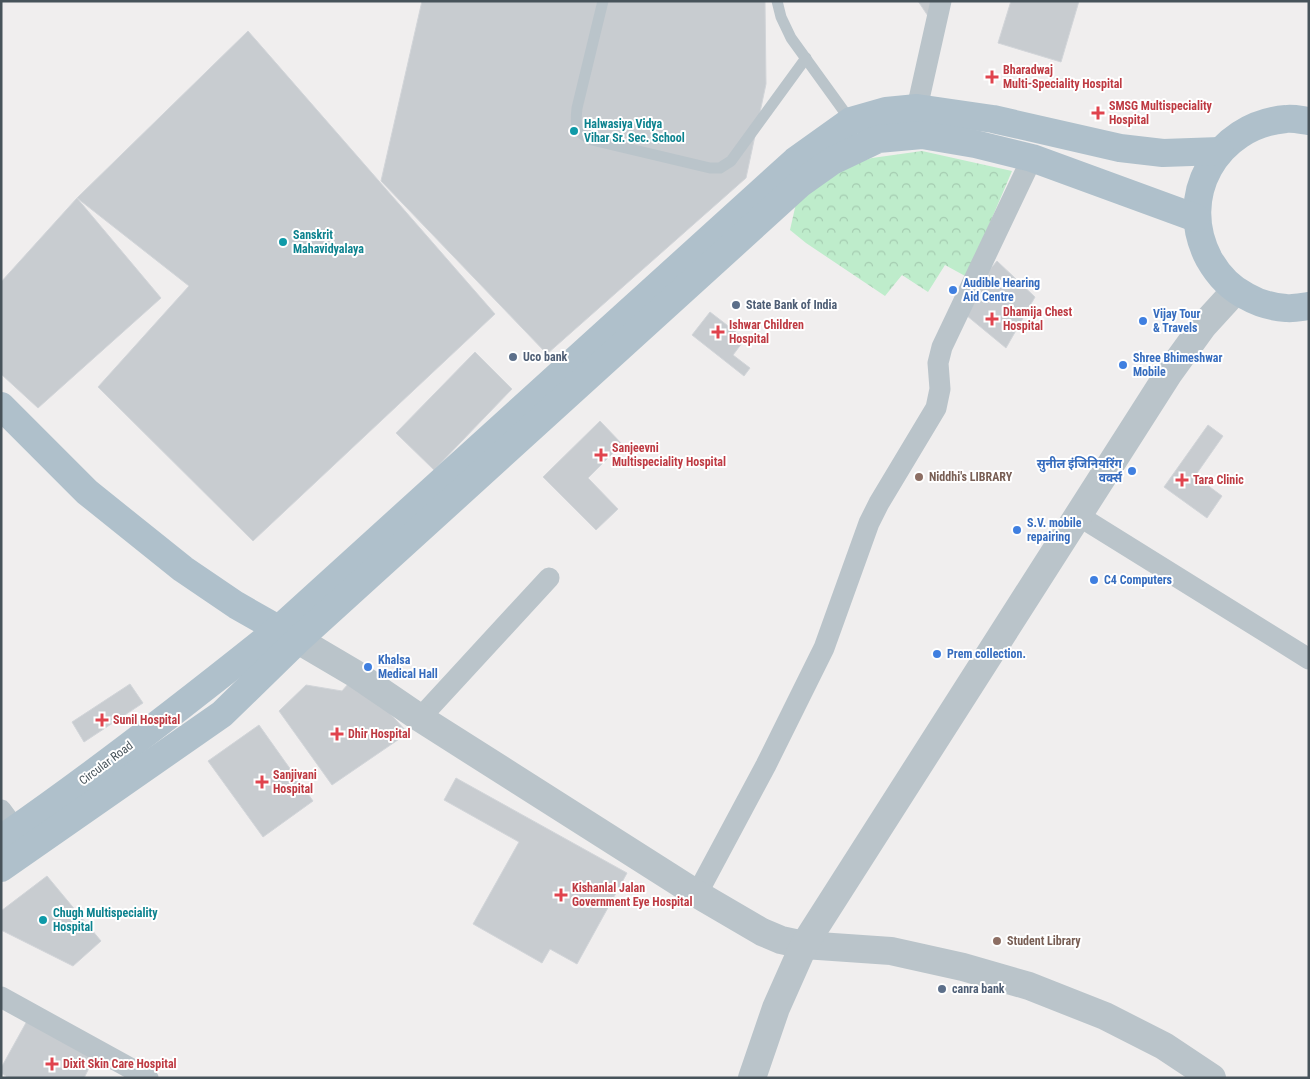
<svg xmlns="http://www.w3.org/2000/svg" width="1310" height="1079" font-family="'Roboto Condensed','Noto Sans Devanagari',sans-serif">
<style>
.forest{fill:url(#forest-crowns)}
.building{fill:#c8ccd0;stroke:#d2d5d9}
.lines{fill:none;stroke-linecap:round;stroke-linejoin:round}
.service{stroke:#bac4ca;stroke-width:11}
.minor{stroke:#bac4ca;stroke-width:21}
.tertiary{stroke:#bac4ca;stroke-width:28}
.primary{stroke:#afc0cb;stroke-width:28}
.health-dot{fill:#e0444e;stroke:#fff;stroke-width:2}
.culture-dot{fill:#0f9aa8;stroke:#fff;stroke-width:2}
.shop-dot{fill:#3f7fe0;stroke:#fff;stroke-width:2}
.service-dot{fill:#5c6f8a;stroke:#fff;stroke-width:2}
.education-dot{fill:#8d6e63;stroke:#fff;stroke-width:2}
.labels{text-anchor:middle;stroke-width:4;stroke-linejoin:round;paint-order:stroke}
.health-label{font-size:12px;font-weight:bold;fill:#be3a42;stroke:#fff;text-anchor:start}
.culture-label{font-size:12px;font-weight:bold;fill:#0d838f;stroke:#fff;text-anchor:start}
.shop-label{font-size:12px;font-weight:bold;fill:#366cbe;stroke:#fff;text-anchor:start}
.service-label{font-size:12px;font-weight:bold;fill:#4e5e75;stroke:#fff;text-anchor:start}
.education-label{font-size:12px;font-weight:bold;fill:#785e54;stroke:#fff;text-anchor:start}
.street-label{font-size:12px;fill:#47535a;stroke:#fff}
</style>
<defs>
<pattern id="forest-crowns" width="20" height="18" patternUnits="userSpaceOnUse" patternTransform="scale(1.25)"><rect width="20" height="18" fill="#beeccb"/><path d="M2 6a3 3 0 1 1 6 0M12 15a3 3 0 1 1 6 0" fill="none" stroke="#a5ccb1"/></pattern>
</defs>
<rect width="100%" height="100%" fill="#f0eeee"/>
<!-- forest -->
<path class="forest" d="M922,151L1012,171L967,277L945,265L928,292L902,275L885,296L806,243L790,230L797,199L852,164L872,158Z"/>
<!-- building -->
<g class="building">
<path d="M422,1H765L766,84L746,178L547,354L381,181Z"/>
<path d="M918,1H934L928,16Z"/>
<path d="M1011,1H1079L1061,62L998,43Z"/>
<path d="M248,31L495,314L253,541L98,387L189,286L77,198Z"/>
<path d="M77,198L161,298L38,408L1,374V282Z"/>
<path d="M997,261L1035,297L1006,348L966,315L982,279Z"/>
<path d="M710,312L745,339L733,355L750,368L744,376L692,335Z"/>
<path d="M475,352L512,389L434,470L396,433Z"/>
<path d="M600,421L622,444L588,478L618,509L596,530L543,477Z"/>
<path d="M1208,425L1223,436L1195,476L1222,496L1207,518L1164,487Z"/>
<path d="M355,676L408,733L332,785L279,711L306,685L342,691Z"/>
<path d="M130,684L143,703L84,742L72,722Z"/>
<path d="M259,725L313,801L263,837L208,761Z"/>
<path d="M456,778L627,873L577,964L550,949L542,963L473,924L519,842L444,800Z"/>
<path d="M47,876L101,941L73,966L1,930V911Z"/>
<path d="M27,1021L94,1058L84,1078H9L1,1073V1068Z"/>
</g>
<g class="lines">
<!-- service -->
<g class="service">
<path d="M603,1L577,108C575,126 575,132 592,140L710,168H720L731,161L806,58"/>
<path d="M777,1L781,17L791,38L851,121"/>
</g>
<!-- minor -->
<g class="minor">
<path d="M917,108L941,1"/>
<path d="M1079,516L1309,659"/>
<path d="M420,718L549,578"/>
<path d="M1,810L15,829"/>
<path d="M697,894L766,765L824,648L869,523L879,503L936,408L940,389L938,363L942,347L1032,158"/>
<path d="M1,997L148,1078"/>
</g>
<!-- tertiary -->
<g class="tertiary">
<path d="M298,640L354,673L420,718L697,894L762,932L781,940L804,945L891,951L963,967L1029,986L1105,1016L1164,1046L1212,1078"/>
<path d="M752,1078L776,1008L804,945L1169,373L1203,326L1235,291"/>
</g>
<!-- primary -->
<g class="primary">
<path d="M1309,121C1301,120 1293,118 1286,119C1216,125 1176,197 1209,259C1218,275 1230,288 1246,296C1258,303 1272,307 1286,308C1293,309 1301,307 1309,306"/>
<path d="M1,406L87,492L183,569L236,605L294,638"/>
<path d="M1,839C97,773 189,701 280,628L795,161L851,121L886,111L917,108L993,119L1120,148L1163,153L1220,151"/>
<path d="M1,868L222,714L298,640L801,183L832,161L878,139L922,135L975,144L1032,158L1196,218"/>
</g>
</g>
<!-- markers -->
<g class="health-dot">
<path d="M989.5 69.5h5v5h5v5h-5v5h-5v-5h-5v-5h5z"/>
<path d="M1095.5 105.5h5v5h5v5h-5v5h-5v-5h-5v-5h5z"/>
<path d="M989.5 311.5h5v5h5v5h-5v5h-5v-5h-5v-5h5z"/>
<path d="M715.5 324.5h5v5h5v5h-5v5h-5v-5h-5v-5h5z"/>
<path d="M598.5 447.5h5v5h5v5h-5v5h-5v-5h-5v-5h5z"/>
<path d="M1179.5 472.5h5v5h5v5h-5v5h-5v-5h-5v-5h5z"/>
<path d="M99.5 712.5h5v5h5v5h-5v5h-5v-5h-5v-5h5z"/>
<path d="M334.5 726.5h5v5h5v5h-5v5h-5v-5h-5v-5h5z"/>
<path d="M259.5 774.5h5v5h5v5h-5v5h-5v-5h-5v-5h5z"/>
<path d="M558.5 887.5h5v5h5v5h-5v5h-5v-5h-5v-5h5z"/>
<path d="M49.5 1056.5h5v5h5v5h-5v5h-5v-5h-5v-5h5z"/>
</g>
<g class="culture-dot">
<circle cx="574" cy="131" r="5"/>
<circle cx="283" cy="242" r="5"/>
<circle cx="43" cy="920" r="5"/>
</g>
<g class="shop-dot">
<circle cx="953" cy="290" r="5"/>
<circle cx="1143" cy="321" r="5"/>
<circle cx="1123" cy="365" r="5"/>
<circle cx="1132" cy="471" r="5"/>
<circle cx="1017" cy="530" r="5"/>
<circle cx="1094" cy="580" r="5"/>
<circle cx="937" cy="654" r="5"/>
<circle cx="368" cy="667" r="5"/>
</g>
<g class="service-dot">
<circle cx="736" cy="305" r="5"/>
<circle cx="513" cy="357" r="5"/>
<circle cx="942" cy="989" r="5"/>
</g>
<g class="education-dot">
<circle cx="919" cy="477" r="5"/>
<circle cx="997" cy="941" r="5"/>
</g>
<g class="labels">
<!-- health labels -->
<g class="health-label">
<text x="1003" y="74">Bharadwaj<tspan x="1003" dy="14">Multi-Speciality Hospital</tspan></text>
<text x="1109" y="110">SMSG Multispeciality<tspan x="1109" dy="14">Hospital</tspan></text>
<text x="1003" y="316">Dhamija Chest<tspan x="1003" dy="14">Hospital</tspan></text>
<text x="729" y="329">Ishwar Children<tspan x="729" dy="14">Hospital</tspan></text>
<text x="612" y="452">Sanjeevni<tspan x="612" dy="14">Multispeciality Hospital</tspan></text>
<text x="1193" y="484">Tara Clinic</text>
<text x="113" y="724">Sunil Hospital</text>
<text x="348" y="738">Dhir Hospital</text>
<text x="273" y="779">Sanjivani<tspan x="273" dy="14">Hospital</tspan></text>
<text x="572" y="892">Kishanlal Jalan<tspan x="572" dy="14">Government Eye Hospital</tspan></text>
<text x="63" y="1068">Dixit Skin Care Hospital</text>
</g>
<!-- culture labels -->
<g class="culture-label">
<text x="584" y="128">Halwasiya Vidya<tspan x="584" dy="14">Vihar Sr. Sec. School</tspan></text>
<text x="293" y="239">Sanskrit<tspan x="293" dy="14">Mahavidyalaya</tspan></text>
<text x="53" y="917">Chugh Multispeciality<tspan x="53" dy="14">Hospital</tspan></text>
</g>
<!-- shop labels -->
<g class="shop-label">
<text x="963" y="287">Audible Hearing<tspan x="963" dy="14">Aid Centre</tspan></text>
<text x="1153" y="318">Vijay Tour<tspan x="1153" dy="14">&amp; Travels</tspan></text>
<text x="1133" y="362">Shree Bhimeshwar<tspan x="1133" dy="14">Mobile</tspan></text>
<text x="1122" y="468" text-anchor="end">सुनील इंजिनियरिंग<tspan x="1122" dy="14">वर्क्स</tspan></text>
<text x="1027" y="527">S.V. mobile<tspan x="1027" dy="14">repairing</tspan></text>
<text x="1104" y="584">C4 Computers</text>
<text x="947" y="658">Prem collection.</text>
<text x="378" y="664">Khalsa<tspan x="378" dy="14">Medical Hall</tspan></text>
</g>
<!-- service labels -->
<g class="service-label">
<text x="746" y="309">State Bank of India</text>
<text x="523" y="361">Uco bank</text>
<text x="952" y="993">canra bank</text>
</g>
<!-- education labels -->
<g class="education-label">
<text x="929" y="481">Niddhi's LIBRARY</text>
<text x="1007" y="945">Student Library</text>
</g>
<!-- street labels -->
<g class="street-label">
<text transform="translate(106 763) rotate(-37)" y="4">Circular Road</text>
</g>
</g>
<!-- border -->
<rect width="1310" height="1079" fill="none" stroke="#47535a" stroke-width="5"/>
</svg>
